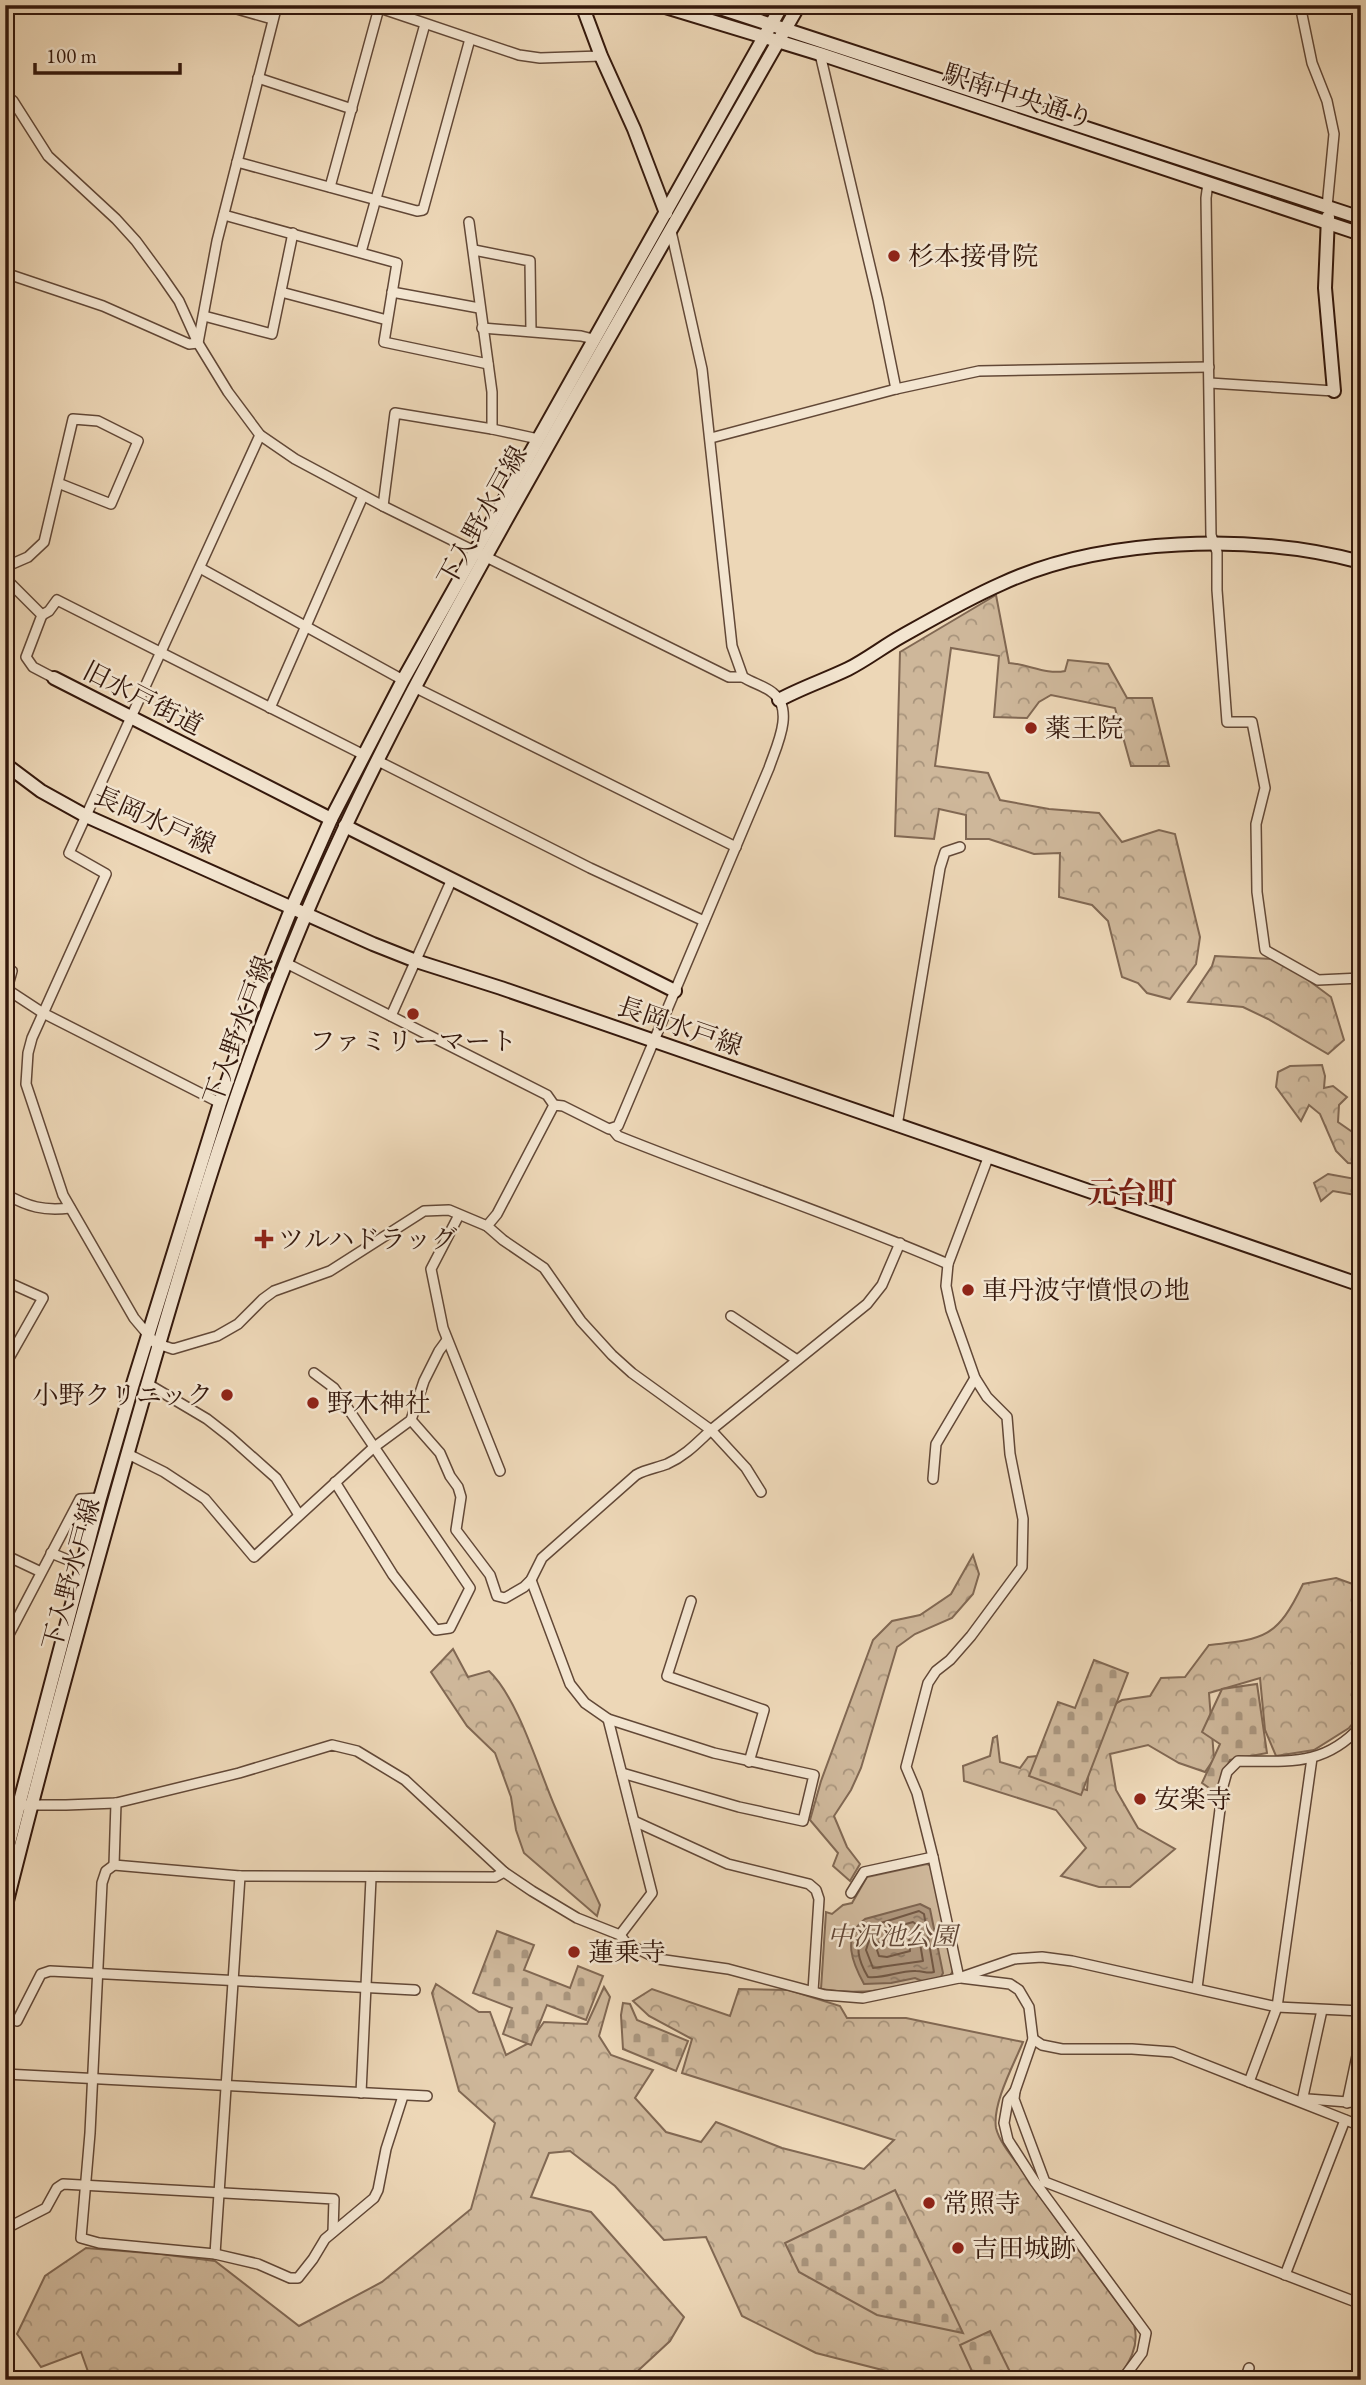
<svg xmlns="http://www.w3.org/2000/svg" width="1366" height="2385" font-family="'EB Garamond','Noto Serif JP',serif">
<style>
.forest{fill:url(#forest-crowns);stroke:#816853;stroke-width:2}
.cemetery{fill:url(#cemetery-stones);stroke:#816853;stroke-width:2}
.green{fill:#ceb79a;stroke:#816853;stroke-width:2}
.water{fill:url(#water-ripples);stroke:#7d6450;stroke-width:2}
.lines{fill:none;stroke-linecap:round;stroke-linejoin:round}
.shore{stroke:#715744;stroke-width:2}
.street-casing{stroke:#624837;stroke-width:12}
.secondary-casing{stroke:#34180c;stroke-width:16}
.street{stroke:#f3e5d0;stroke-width:9}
.secondary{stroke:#f3e5d0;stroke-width:12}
.poi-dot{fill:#8f2418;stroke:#f3e5d0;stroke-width:2.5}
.labels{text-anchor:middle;stroke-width:5;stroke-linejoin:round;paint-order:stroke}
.street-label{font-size:26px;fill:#34180c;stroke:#f3e5d0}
.poi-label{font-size:26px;fill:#34180c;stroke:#f3e5d0;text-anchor:start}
.park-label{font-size:26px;font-style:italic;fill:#624837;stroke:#f3e5d0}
.quarter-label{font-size:30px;font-weight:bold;fill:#7a1f14;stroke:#f3e5d0}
</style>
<defs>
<pattern id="forest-crowns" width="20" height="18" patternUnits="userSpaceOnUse" patternTransform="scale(1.75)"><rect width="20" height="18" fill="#ceb79a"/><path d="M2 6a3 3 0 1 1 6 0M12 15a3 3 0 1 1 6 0" fill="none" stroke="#a8947c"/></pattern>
<pattern id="cemetery-stones" width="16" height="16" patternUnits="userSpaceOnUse" patternTransform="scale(1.75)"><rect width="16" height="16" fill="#ceb79a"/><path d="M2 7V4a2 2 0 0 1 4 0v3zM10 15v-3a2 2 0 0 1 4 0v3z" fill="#a8947c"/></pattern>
<pattern id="water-ripples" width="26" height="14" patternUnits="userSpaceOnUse" patternTransform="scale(1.75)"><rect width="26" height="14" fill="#ae967d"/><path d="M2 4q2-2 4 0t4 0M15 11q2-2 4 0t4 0" fill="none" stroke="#8e7965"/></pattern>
</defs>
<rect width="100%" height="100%" fill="#edd7b7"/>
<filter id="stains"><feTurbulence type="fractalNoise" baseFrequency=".00286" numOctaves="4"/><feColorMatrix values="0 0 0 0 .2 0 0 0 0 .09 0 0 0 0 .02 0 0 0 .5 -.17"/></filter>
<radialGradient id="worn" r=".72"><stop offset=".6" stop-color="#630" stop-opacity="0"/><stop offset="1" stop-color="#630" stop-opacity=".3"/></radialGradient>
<!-- forest -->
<g class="forest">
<path d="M996,595L1009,663C1028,664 1046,675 1065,671L1068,660L1108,664L1127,698H1152L1169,766H1131L1115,708L1051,695L1039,702L1027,718L994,717L999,656L951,648L935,766L988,773L1000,800L1049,809L1099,813L1122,842L1159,830L1175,834L1200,937L1196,964L1170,999L1147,993L1138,983L1122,977L1108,921L1092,905L1059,897L1060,853L1034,854L989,839H966V815L939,809L934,839L895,836L900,652Z"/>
<path d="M1215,956L1273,959L1300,974L1331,997L1344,1040L1328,1054L1268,1019L1243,1007L1188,1002L1212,966Z"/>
<path d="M1322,1065L1325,1076L1324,1088L1333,1086L1347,1097L1339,1105L1338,1122L1361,1138V1164L1348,1163L1336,1151L1320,1114L1309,1105L1301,1121L1276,1087L1278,1072L1290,1066Z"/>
<path d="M1328,1174L1361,1180V1196L1333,1191L1321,1201L1314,1183Z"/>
<path d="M973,1555L979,1574L973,1594L952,1618L915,1634L897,1647L861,1768L851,1790L834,1816L847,1847L860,1864L850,1881L833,1866L838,1853L810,1820L821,1781L873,1640L892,1621L920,1615L951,1594Z"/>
<path d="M1336,1578L1361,1587V1714L1349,1728L1314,1750L1276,1756L1265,1730L1260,1678L1209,1693L1214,1759L1205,1772L1179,1763L1148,1745L1110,1754L1116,1790L1138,1828L1175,1849L1130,1887H1099L1061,1876L1086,1848L1056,1810L964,1781L963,1766L990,1756L993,1738L997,1736L1000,1762L1020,1768L1028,1757L1038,1756L1030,1776L1087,1790L1093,1716L1122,1700L1150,1696L1161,1678L1185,1677L1209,1645C1265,1639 1277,1638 1303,1584Z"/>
<path d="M453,1649L468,1677L489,1671C518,1698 538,1768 555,1807C569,1840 585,1872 600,1905L597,1916L524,1853L516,1830L511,1797L495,1753L467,1726L431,1672Z"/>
<path d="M436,1984L479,2012H490L506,2055L529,2043L544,2022L587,2024L604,1987L610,1997L599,2036L611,2055L653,2070L635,2098L666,2132L701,2142L716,2122L782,2148L864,2169L894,2140L682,2073L692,2039L649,2016L633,2001L652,1989L730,2016L739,1989L789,1990L840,2006L847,2018H906L1023,2042C1014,2064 992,2104 996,2128C1000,2144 1015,2160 1024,2173C1059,2225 1097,2275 1134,2325C1140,2346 1129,2364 1116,2380H902L894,2373L816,2353L742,2316L706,2237L664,2240L615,2186L570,2151L549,2153L531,2197L591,2212L684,2317L670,2341L628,2380H91L81,2352L41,2367L17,2334L45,2276L86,2248L160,2254L215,2261L299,2326L382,2282L471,2209L495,2123L459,2091L432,1993Z"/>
</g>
<!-- cemetery -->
<g class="cemetery">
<path d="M1094,1660L1128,1673L1081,1795L1029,1776L1058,1702L1075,1708Z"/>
<path d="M1257,1684L1267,1753L1230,1760L1215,1792L1202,1783L1220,1744L1202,1732L1222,1689Z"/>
<path d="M497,1931L534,1945L524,1970L570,1988L578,1966L603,1976L586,2020L547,2005L531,2045L503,2034L512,2008L473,1993Z"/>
<path d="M623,2003L630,2004L637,2020L688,2041L676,2071L623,2049L621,2015Z"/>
<path d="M895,2190L963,2333L877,2315L799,2272L785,2243Z"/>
<path d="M990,2331L1014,2380H976L960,2345Z"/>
</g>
<!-- green -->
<path class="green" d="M927,1864L932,1866L953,1971L949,1977C905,1986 866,1997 821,1989L826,1912L832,1914L843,1905L852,1903L867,1877Z"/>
<!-- water -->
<path class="water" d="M920,1904L930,1909L943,1973L941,1977L933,1980L922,1981L915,1978L891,1983L864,1984C853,1964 841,1937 865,1919Z"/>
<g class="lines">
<!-- shore -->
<g class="shore">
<path d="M919,1911L924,1914L934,1972C927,1974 924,1971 916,1971C900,1970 885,1979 868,1977C858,1960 854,1946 865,1928Z"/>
<path d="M913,1922L917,1925L923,1961L873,1968L866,1950L871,1934Z"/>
<path d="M905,1935L909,1938L910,1951L887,1957L879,1956L877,1950L879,1942Z"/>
</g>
<defs>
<g id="street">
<path d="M223,5L272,19"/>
<path d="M371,5L519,55L540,58L601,56"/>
<path d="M1300,5L1312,63L1327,101L1334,134L1327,207"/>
<path d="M820,54L878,300L896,389"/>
<path d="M258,78L352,109"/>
<path d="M5,94L13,101L48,156L116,219L136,241L161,275L179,301L198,343L228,392L260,435L295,459L383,506L729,677H743"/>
<path d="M237,162L417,211L423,210L470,39"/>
<path d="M1208,183L1206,198L1211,535L1217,552V590L1227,722H1252L1265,788L1256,824L1257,892L1265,950L1318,980L1361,978"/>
<path d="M330,187L379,8"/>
<path d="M224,215L397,263L384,342L488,364"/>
<path d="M469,222L492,392V429"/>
<path d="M474,250L530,261L531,331"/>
<path d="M361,252L425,24"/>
<path d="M5,273L103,306L189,344L198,343L217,241L277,5"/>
<path d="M281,292L387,320"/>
<path d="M392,292L479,308"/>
<path d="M204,316L272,334L293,233"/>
<path d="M482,328L581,336L593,339"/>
<path d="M1210,383L1334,391"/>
<path d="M260,435L69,853L106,874L32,1038L28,1053L26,1084L63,1195L134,1318L155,1343L173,1349L217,1336L238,1324L263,1299L274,1291L330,1271L424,1211L449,1210L487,1226L497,1214L554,1105L563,1106L609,1129L618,1126L769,768C776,747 795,710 773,693C765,686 752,683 743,677L732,646L702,369L671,231"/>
<path d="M711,438L896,389L979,371L1209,367"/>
<path d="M383,506L395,413L492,429L538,439"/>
<path d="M5,567L28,557L44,542L73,419L98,421L138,441L111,504L58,483"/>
<path d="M200,568L403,680"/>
<path d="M5,578L42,615L26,657L33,667L54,678"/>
<path d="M42,615L49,611L57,600L364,755"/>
<path d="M414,687L736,847"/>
<path d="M270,708L363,496"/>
<path d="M378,761L590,868L704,921"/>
<path d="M286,963L547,1095L554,1105"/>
<path d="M5,967L12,971L7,989L11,992L43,1013L220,1103"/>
<path d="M391,1016L452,879"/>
<path d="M897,1126L940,868L945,852L960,847"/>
<path d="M613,1130L618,1136C727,1180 840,1217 948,1264"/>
<path d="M5,1194C29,1207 43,1211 70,1208"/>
<path d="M459,1215L431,1269L443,1328L500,1471"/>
<path d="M487,1226L503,1240L544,1268L581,1321L612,1355L632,1373L711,1430L746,1468L761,1492"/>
<path d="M5,1281L43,1298L5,1365"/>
<path d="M731,1316L797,1360"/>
<path d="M314,1373L334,1388L470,1588L450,1628L436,1630L393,1575L335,1482"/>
<path d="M148,1384L207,1419L230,1437L276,1478L299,1515"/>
<path d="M411,1420L440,1453L450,1476L458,1487L461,1497L456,1530L490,1575L497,1596L505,1598L524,1587L531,1580L542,1558L636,1475C646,1469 657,1468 667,1464C685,1456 697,1443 711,1430L867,1304L882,1285L900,1243"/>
<path d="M128,1454L164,1472L205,1499L254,1557L373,1448L411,1420L424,1381L439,1351L447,1340"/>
<path d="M933,1479L936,1444L975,1378"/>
<path d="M51,1553L83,1566"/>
<path d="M5,1555L41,1572"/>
<path d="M531,1580L570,1684L585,1703L608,1719L714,1753L814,1775L803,1821L739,1807L622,1773"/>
<path d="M691,1601L667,1676L764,1710L749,1762"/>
<path d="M5,1642L80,1499L100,1498"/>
<path d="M608,1719L652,1893L620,1935"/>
<path d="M5,1805H66L116,1803L239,1773L332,1745L357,1751L405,1780L504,1872L532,1891L577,1918L620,1935L626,1943L658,1959L728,1969L825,1995L863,1998L959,1978L1014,1959L1042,1957L1072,1961L1277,2007L1361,2011"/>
<path d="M634,1821L728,1864L809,1884L816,1890L819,1899L813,1991"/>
<path d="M114,1865L116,1803"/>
<path d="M851,1893L864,1872L933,1857"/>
<path d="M959,1978L933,1857L917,1793L906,1767L928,1683L936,1671L950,1660L971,1636L1022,1567L1023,1519L1010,1454L1007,1417L987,1397L975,1378L951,1310L946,1286L948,1264L988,1158"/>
<path d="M961,1978L1010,1984L1019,1990L1029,2007L1033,2039L1015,2091L1014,2099L1045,2182L1361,2304"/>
<path d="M1197,1988L1223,1786L1227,1772L1238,1761C1288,1761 1324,1767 1361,1726"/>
<path d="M1322,2010L1302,2101L1308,2099L1361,2103"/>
<path d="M17,2021L41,1974L50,1971L415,1990"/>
<path d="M1033,2039L1042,2045L1062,2049H1132L1173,2052L1361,2126"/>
<path d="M5,2074L427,2096"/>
<path d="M1249,2082L1277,2007L1312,1758"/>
<path d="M1015,2091L1008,2100L1004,2123L1008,2140L1035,2182L1146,2333L1142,2353L1122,2380"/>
<path d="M361,2093L371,1878"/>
<path d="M403,2096L386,2149L378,2190L374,2198L325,2239L313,2259L298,2278H290L258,2264L215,2254L99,2243L81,2238L90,2133L102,1883L106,1871L114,1865L240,1876L495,1877L504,1872"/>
<path d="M1347,2103L1361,2037"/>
<path d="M5,2229L46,2208L57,2188L63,2184L334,2199L333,2232"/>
<path d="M215,2254L240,1876"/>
<path d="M1285,2275L1345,2120"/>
<path d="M1245,2380L1249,2368"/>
<path d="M1274,2380L1275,2377"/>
</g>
<g id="secondary">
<path d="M582,5L601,56L634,129L666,213"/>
<path d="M659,5L820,54L1361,234"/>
<path d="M711,5L1361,218"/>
<path d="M1328,217L1325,288L1334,391"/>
<path d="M54,678L331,819"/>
<path d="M779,700C801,688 825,680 848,669C866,660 884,646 902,636C934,618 967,599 1001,584C1102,537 1254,533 1361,562"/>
<path d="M5,764L41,791L86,816L373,944L416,961L501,988L1361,1285"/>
<path d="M345,826L675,991"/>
<path d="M5,1858L100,1498L132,1387L220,1103L259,989L292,907L331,819L403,680L782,5"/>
<path d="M5,1909C48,1737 95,1567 144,1396C193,1226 244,1055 315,893C375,756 447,625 520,495C612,331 706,168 799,5"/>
</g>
</defs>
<!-- street casing -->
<use href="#street" class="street-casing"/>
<!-- secondary casing -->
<use href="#secondary" class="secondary-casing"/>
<!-- street -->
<use href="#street" class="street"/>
<!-- secondary -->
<use href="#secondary" class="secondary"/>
</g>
<!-- markers -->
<g class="poi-dot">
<circle cx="894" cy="256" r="7"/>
<circle cx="1031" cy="728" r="7"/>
<circle cx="413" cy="1014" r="7"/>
<path d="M260.5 1228.5h7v7h7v7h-7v7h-7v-7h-7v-7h7z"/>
<circle cx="968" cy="1290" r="7"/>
<circle cx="227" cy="1395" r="7"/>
<circle cx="313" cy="1403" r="7"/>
<circle cx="1140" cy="1799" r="7"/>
<circle cx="574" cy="1952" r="7"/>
<circle cx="929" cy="2203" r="7"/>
<circle cx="958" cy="2248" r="7"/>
</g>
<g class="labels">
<!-- street labels -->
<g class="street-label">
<text transform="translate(1018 96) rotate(18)" y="9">駅南中央通り</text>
<text transform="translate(482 516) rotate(-61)" y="9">下入野水戸線</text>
<text transform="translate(143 698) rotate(27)" y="9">旧水戸街道</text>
<text transform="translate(155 820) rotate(24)" y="9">長岡水戸線</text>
<text transform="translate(680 1026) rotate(19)" y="9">長岡水戸線</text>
<text transform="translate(238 1030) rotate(-70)" y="9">下入野水戸線</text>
<text transform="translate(71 1574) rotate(-75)" y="9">下入野水戸線</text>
</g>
<!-- poi labels -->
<g class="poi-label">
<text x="908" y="265">杉本接骨院</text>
<text x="1045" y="737">薬王院</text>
<text x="413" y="1050" text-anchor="middle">ファミリーマート</text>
<text x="278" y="1248">ツルハドラッグ</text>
<text x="982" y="1299">車丹波守憤恨の地</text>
<text x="213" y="1404" text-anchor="end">小野クリニック</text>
<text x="327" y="1412">野木神社</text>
<text x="1154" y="1808">安楽寺</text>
<text x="588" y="1961">蓮乗寺</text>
<text x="943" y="2212">常照寺</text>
<text x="972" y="2257">吉田城跡</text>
</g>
<!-- park labels -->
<g class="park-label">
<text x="892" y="1945">中沢池公園</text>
</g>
<!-- quarter labels -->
<g class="quarter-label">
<text x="1132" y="1203">元台町</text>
</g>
</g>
<!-- margin -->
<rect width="1366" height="2385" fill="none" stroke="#edd7b7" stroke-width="28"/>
<rect x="7" y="7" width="1352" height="2371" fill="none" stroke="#34180c" stroke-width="3.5"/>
<rect x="14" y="14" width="1338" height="2357" fill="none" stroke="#34180c" stroke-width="2"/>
<!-- scale -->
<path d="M35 63v10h145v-10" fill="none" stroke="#34180c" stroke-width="3.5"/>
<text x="46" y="63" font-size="21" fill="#34180c" stroke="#f3e5d0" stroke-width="5" paint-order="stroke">100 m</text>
<rect width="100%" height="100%" filter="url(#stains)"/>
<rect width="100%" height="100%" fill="url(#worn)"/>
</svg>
